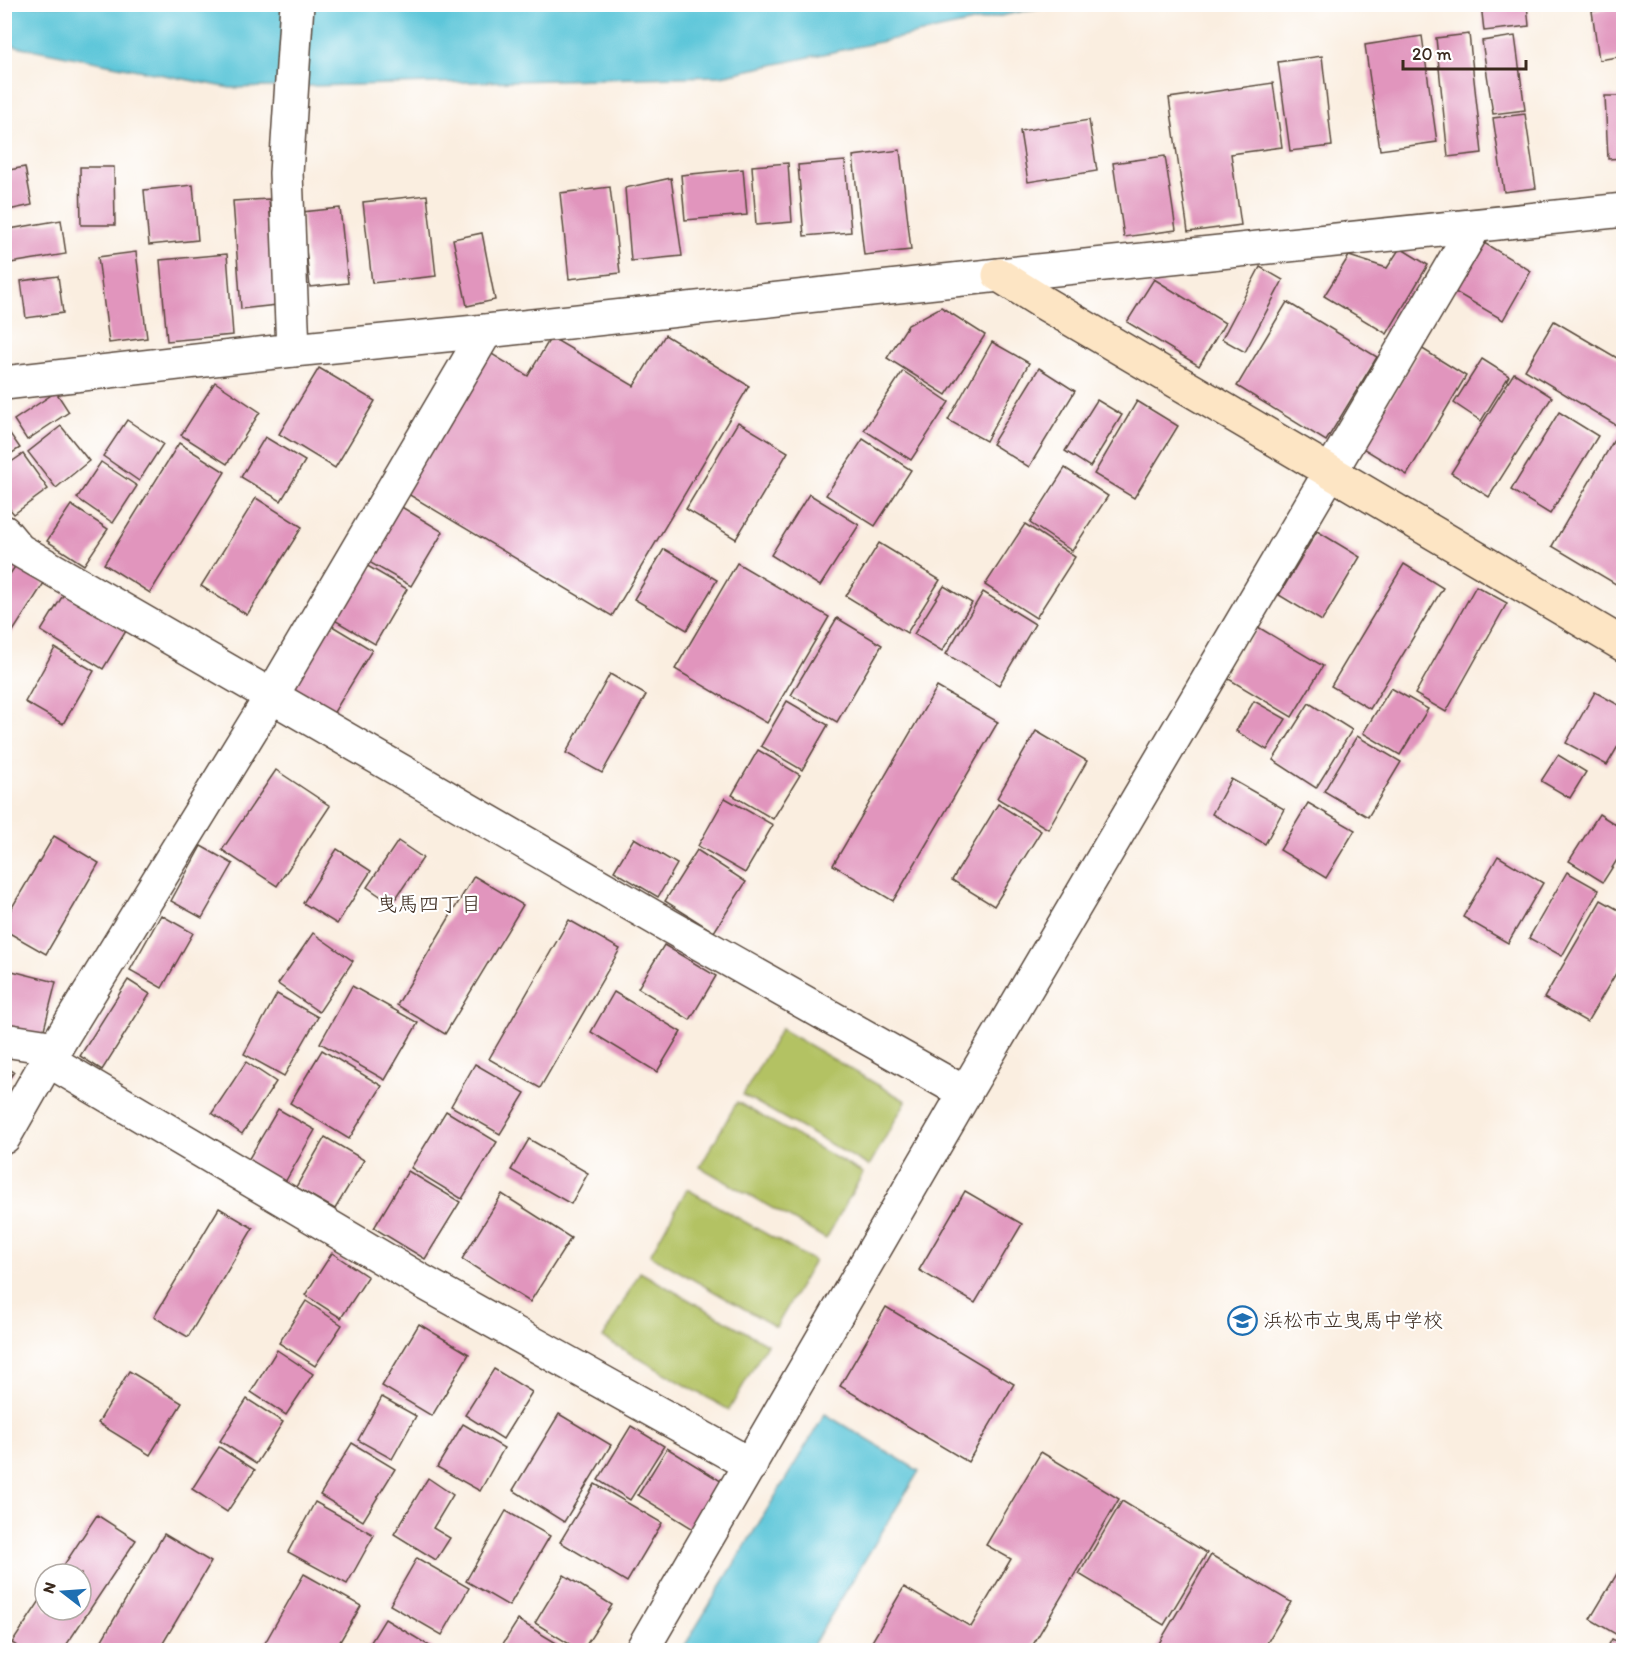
<svg xmlns="http://www.w3.org/2000/svg" width="1628" height="1655" font-family="Itim,'Klee One',sans-serif">
<style>
.green{fill:#b3c264;stroke:#777641;stroke-width:1.5}
.water{fill:#5dc6d9;stroke:#4c787c;stroke-width:1.5}
.building{fill:#e195bd}
.lines{fill:none;stroke-linecap:round;stroke-linejoin:round}
.street-casing{stroke:#58473b;stroke-width:36}
.secondary-casing{stroke:#58473b;stroke-width:36}
.street{stroke:#fff;stroke-width:33}
.secondary{stroke:#fde5c4;stroke-width:33}
.labels{text-anchor:middle;stroke-width:4.5;stroke-linejoin:round;paint-order:stroke}
.poi-label{font-size:20px;fill:#3b2a1e;stroke:#fff;text-anchor:start}
.neighbourhood-label{font-size:21px;fill:#3b2a1e;stroke:#fff}
</style>
<rect width="100%" height="100%" fill="#fff"/>
<filter id="ink" filterUnits="userSpaceOnUse"><feTurbulence type="fractalNoise" baseFrequency=".0167" numOctaves="2"/><feDisplacementMap in="SourceGraphic" scale="12" xChannelSelector="R" yChannelSelector="G"/><feConvolveMatrix kernelMatrix="1 2 1 2 8 2 1 2 1" color-interpolation-filters="sRGB"/></filter>
<filter id="wash" filterUnits="userSpaceOnUse"><feTurbulence type="fractalNoise" baseFrequency=".008" numOctaves="4" result="noise"/><feDisplacementMap in="SourceGraphic" scale="24" xChannelSelector="R" yChannelSelector="G"/><feGaussianBlur stdDeviation="1.35" result="paint"/><feColorMatrix in="noise" values="0 0 0 0 0 0 0 0 0 0 0 0 0 0 0 0 0 1.4 0 .05"/><feComposite in="paint" operator="in"/></filter>
<g filter="url(#wash)">
<rect width="100%" height="100%" fill="#faeee0"/>
<!-- green -->
<g class="green">
<path d="M781,1029L906,1101L869,1166L743,1095Z"/>
<path d="M737,1102L863,1173L826,1239L700,1167Z"/>
<path d="M687,1189L814,1261L776,1327L650,1255Z"/>
<path d="M640,1272L767,1344L729,1410L603,1338Z"/>
</g>
<!-- water -->
<g class="water">
<path d="M4,5H1052L721,76L230,88L5,44Z"/>
<path d="M825,1414L919,1471L810,1650H682Z"/>
</g>
<g id="blocks">
<!-- building -->
<g class="building">
<path d="M1481,4H1527L1529,26L1484,31Z"/>
<path d="M1624,7V56L1599,60L1592,11Z"/>
<path d="M1469,34L1482,153L1448,157L1436,38Z"/>
<path d="M1422,36L1437,142L1380,150L1365,45Z"/>
<path d="M1515,36L1525,110L1493,114L1482,41Z"/>
<path d="M1322,56L1332,146L1290,151L1278,62Z"/>
<path d="M1273,83L1282,147L1231,154L1241,225L1188,232L1169,98Z"/>
<path d="M1605,96H1624V158L1608,159Z"/>
<path d="M1525,114L1536,188L1504,192L1493,118Z"/>
<path d="M1089,120L1097,171L1028,182L1020,131Z"/>
<path d="M900,150L911,250L864,255L853,156Z"/>
<path d="M1165,156L1176,230L1124,237L1113,163Z"/>
<path d="M845,161L851,232L804,236L798,165Z"/>
<path d="M788,163L792,222L756,225L752,166Z"/>
<path d="M25,167L32,205L4,211V171Z"/>
<path d="M80,167H114L115,225H81Z"/>
<path d="M743,169L747,215L685,220L681,175Z"/>
<path d="M671,178L682,256L631,261L625,188Z"/>
<path d="M193,185L198,240L149,245L144,190Z"/>
<path d="M610,187L620,273L569,279L560,193Z"/>
<path d="M427,195L436,276L372,283L363,202Z"/>
<path d="M269,199L277,305L241,309L233,201Z"/>
<path d="M340,208L348,283L310,287L302,212Z"/>
<path d="M61,220L66,254L4,264V230Z"/>
<path d="M482,233L495,300L467,306L453,239Z"/>
<path d="M1479,240L1531,271L1503,320L1450,289Z"/>
<path d="M1400,248L1428,265L1387,334L1324,296L1349,256L1387,268Z"/>
<path d="M136,252L147,338L109,343L98,257Z"/>
<path d="M227,254L233,335L167,341L160,260Z"/>
<path d="M1260,267L1283,280L1245,352L1222,339Z"/>
<path d="M58,276L63,313L26,318L21,281Z"/>
<path d="M1154,279L1225,323L1199,366L1127,322Z"/>
<path d="M1287,302L1377,357L1326,441L1237,386Z"/>
<path d="M941,307L985,335L946,395L887,358L908,325Z"/>
<path d="M1554,321L1624,362V589L1552,546L1621,428L1525,370Z"/>
<path d="M665,335L749,386L612,616L403,491L487,351L528,376L551,337L634,386Z"/>
<path d="M992,342L1029,363L986,441L948,420Z"/>
<path d="M1421,348L1466,376L1407,475L1361,447Z"/>
<path d="M1482,359L1509,376L1481,421L1454,403Z"/>
<path d="M319,368L375,401L335,468L279,434Z"/>
<path d="M1039,368L1075,391L1029,467L992,444Z"/>
<path d="M903,371L949,402L911,460L864,430Z"/>
<path d="M1514,373L1552,397L1489,497L1451,473Z"/>
<path d="M215,382L260,412L227,464L181,435Z"/>
<path d="M56,392L69,412L27,440L14,420Z"/>
<path d="M1097,400L1122,415L1090,467L1065,451Z"/>
<path d="M1137,401L1178,426L1134,498L1094,474Z"/>
<path d="M1559,412L1598,436L1550,514L1511,490Z"/>
<path d="M127,420L163,444L139,481L103,456Z"/>
<path d="M738,422L788,452L736,539L686,509Z"/>
<path d="M4,425L20,448L4,458Z"/>
<path d="M61,426L89,461L56,488L28,452Z"/>
<path d="M265,437L305,461L281,501L241,477Z"/>
<path d="M863,439L911,470L875,526L826,495Z"/>
<path d="M179,443L225,472L150,593L104,564Z"/>
<path d="M23,454L48,489L14,514L4,502V467Z"/>
<path d="M101,462L137,486L113,523L77,498Z"/>
<path d="M1065,468L1108,496L1072,551L1030,523Z"/>
<path d="M809,494L859,525L820,586L771,555Z"/>
<path d="M256,498L302,527L247,615L201,586Z"/>
<path d="M395,503L443,532L411,586L362,558Z"/>
<path d="M71,505L108,529L84,565L47,541Z"/>
<path d="M1025,524L1075,557L1036,618L985,585Z"/>
<path d="M1317,531L1360,557L1322,621L1279,595Z"/>
<path d="M879,543L940,580L907,633L846,596Z"/>
<path d="M664,549L717,580L687,630L634,599Z"/>
<path d="M359,561L407,589L375,644L326,615Z"/>
<path d="M737,563L829,617L767,723L675,669Z"/>
<path d="M1404,564L1443,588L1370,709L1331,686Z"/>
<path d="M16,565L44,583L10,636L4,632V583Z"/>
<path d="M944,586L972,603L942,651L914,634Z"/>
<path d="M1476,586L1507,603L1446,712L1415,694Z"/>
<path d="M65,592L126,631L103,669L41,631Z"/>
<path d="M983,592L1035,624L999,685L946,654Z"/>
<path d="M837,618L882,645L837,722L791,695Z"/>
<path d="M324,621L372,650L333,714L286,685Z"/>
<path d="M1258,627L1323,666L1292,717L1227,678Z"/>
<path d="M55,648L94,671L63,724L25,702Z"/>
<path d="M610,674L646,695L602,773L566,753Z"/>
<path d="M937,687L998,722L893,901L833,865Z"/>
<path d="M1391,688L1428,709L1400,755L1363,733Z"/>
<path d="M1595,692L1624,708V736L1607,765L1566,743Z"/>
<path d="M787,701L828,725L802,770L761,746Z"/>
<path d="M1254,701L1286,719L1267,750L1236,731Z"/>
<path d="M1309,703L1352,730L1316,788L1273,760Z"/>
<path d="M1036,731L1087,761L1048,829L997,798Z"/>
<path d="M1357,736L1401,762L1368,817L1324,791Z"/>
<path d="M758,750L800,775L773,819L732,795Z"/>
<path d="M1558,755L1586,772L1570,798L1541,781Z"/>
<path d="M276,770L330,806L277,886L222,850Z"/>
<path d="M1231,779L1284,809L1265,844L1212,814Z"/>
<path d="M725,798L773,825L745,873L698,846Z"/>
<path d="M1308,803L1355,830L1326,878L1280,850Z"/>
<path d="M998,804L1041,831L994,906L952,880Z"/>
<path d="M1599,814L1624,830V849L1603,882L1569,861Z"/>
<path d="M54,836L99,863L46,954L4,930V921Z"/>
<path d="M634,838L677,864L658,897L614,871Z"/>
<path d="M398,841L423,858L392,904L367,887Z"/>
<path d="M201,846L233,864L202,918L171,901Z"/>
<path d="M337,849L371,871L337,924L303,903Z"/>
<path d="M697,850L746,882L714,932L665,901Z"/>
<path d="M1498,856L1543,883L1508,943L1463,917Z"/>
<path d="M1567,872L1599,890L1562,956L1529,938Z"/>
<path d="M474,876L523,905L445,1034L397,1005Z"/>
<path d="M1601,900L1624,913V960L1587,1022L1544,998Z"/>
<path d="M161,915L193,933L162,988L130,970Z"/>
<path d="M569,920L620,949L540,1088L489,1059Z"/>
<path d="M313,933L353,961L319,1012L278,984Z"/>
<path d="M664,945L716,976L690,1020L638,988Z"/>
<path d="M12,971L56,982L42,1037L4,1028V1001Z"/>
<path d="M128,980L150,994L102,1070L80,1056Z"/>
<path d="M352,986L418,1023L385,1080L320,1043Z"/>
<path d="M614,992L681,1032L657,1072L591,1032Z"/>
<path d="M277,994L318,1017L284,1076L244,1054Z"/>
<path d="M322,1050L382,1086L349,1139L290,1103Z"/>
<path d="M246,1062L276,1082L242,1134L212,1113Z"/>
<path d="M475,1064L525,1093L500,1134L451,1106Z"/>
<path d="M4,1066L14,1072L4,1086Z"/>
<path d="M278,1109L315,1130L281,1189L244,1167Z"/>
<path d="M446,1111L497,1142L462,1199L411,1168Z"/>
<path d="M325,1137L364,1160L335,1209L296,1187Z"/>
<path d="M529,1139L588,1173L571,1204L511,1170Z"/>
<path d="M408,1171L460,1202L425,1259L374,1228Z"/>
<path d="M965,1191L1022,1224L975,1303L919,1270Z"/>
<path d="M502,1194L571,1238L530,1302L462,1259Z"/>
<path d="M219,1208L253,1228L188,1337L154,1317Z"/>
<path d="M332,1253L368,1277L341,1318L305,1295Z"/>
<path d="M306,1301L342,1325L315,1366L279,1343Z"/>
<path d="M886,1307L1014,1384L968,1462L840,1386Z"/>
<path d="M419,1324L469,1354L432,1416L382,1386Z"/>
<path d="M277,1350L313,1374L286,1415L251,1392Z"/>
<path d="M494,1369L532,1392L503,1439L465,1415Z"/>
<path d="M129,1371L182,1403L150,1455L98,1423Z"/>
<path d="M382,1397L416,1416L392,1459L358,1440Z"/>
<path d="M247,1399L283,1422L256,1464L220,1441Z"/>
<path d="M559,1414L611,1445L564,1522L513,1490Z"/>
<path d="M463,1424L504,1448L480,1491L437,1467Z"/>
<path d="M631,1426L664,1446L630,1500L598,1480Z"/>
<path d="M352,1443L395,1469L363,1521L320,1495Z"/>
<path d="M219,1447L255,1470L227,1512L192,1489Z"/>
<path d="M667,1448L724,1483L695,1530L638,1495Z"/>
<path d="M1041,1452L1119,1499L1030,1650H867L904,1587L971,1627L1011,1559L986,1545Z"/>
<path d="M428,1478L453,1495L433,1528L450,1538L436,1560L394,1534Z"/>
<path d="M595,1484L662,1523L627,1582L560,1542Z"/>
<path d="M1122,1501L1207,1553L1164,1625L1079,1574Z"/>
<path d="M315,1502L374,1535L347,1584L288,1552Z"/>
<path d="M506,1511L550,1536L509,1606L466,1581Z"/>
<path d="M97,1515L136,1540L63,1650H23L12,1643L45,1593V1610H81V1574H58Z"/>
<path d="M164,1534L211,1562L159,1650H96Z"/>
<path d="M1211,1555L1291,1602L1263,1650H1155Z"/>
<path d="M417,1558L469,1588L442,1635L390,1605Z"/>
<path d="M1621,1567L1624,1569V1639L1590,1619Z"/>
<path d="M304,1574L361,1606L335,1650H261Z"/>
<path d="M564,1575L612,1605L583,1650H579L535,1623Z"/>
<path d="M385,1619L433,1648L432,1650H366Z"/>
<path d="M518,1620L568,1650H499Z"/>
<path d="M1612,1639L1624,1645V1650H1606Z"/>
</g>
</g>
</g>
<g filter="url(#ink)">
<use href="#blocks" fill-opacity="0" stroke="#58473b" stroke-width="1.5"/>
<g class="lines">
<defs>
<g id="street">
<path d="M293,350L286,173L297,4"/>
<path d="M4,383L293,350L486,331L999,275L1624,210"/>
<path d="M4,532L19,550L669,926L965,1093"/>
<path d="M4,1040L56,1048"/>
<path d="M48,1060L423,1282L751,1465"/>
<path d="M4,1137L48,1060L271,697L486,331"/>
<path d="M642,1650L965,1093L1475,226"/>
</g>
<path id="secondary" d="M999,275L1042,302L1624,645"/>
</defs>
<!-- street casing -->
<use href="#street" class="street-casing"/>
<!-- secondary casing -->
<use href="#secondary" class="secondary-casing"/>
<!-- street -->
<use href="#street" class="street"/>
<!-- secondary -->
<use href="#secondary" class="secondary"/>
</g>
</g>
<!-- icons -->
<defs>
<symbol id="school-ring" viewBox="-11 -11 22 22"><circle r="9.5" fill="#fff" stroke="#1f6fb2" stroke-width="1.5"/><path d="M0-5L7-2L0 1L-7-2ZM-4 1L0 2.5L4 1V4Q0 6-4 4Z" fill="#1f6fb2"/></symbol>
</defs>
<g fill-rule="evenodd">
<use href="#school-ring" x="1226" y="1304" width="33" height="33"/>
</g>
<g class="labels">
<!-- poi labels -->
<g class="poi-label">
<text x="1263" y="1327">浜松市立曳馬中学校</text>
</g>
<!-- neighbourhood labels -->
<g class="neighbourhood-label">
<text x="429" y="911">曳馬四丁目</text>
</g>
</g>
<!-- margin -->
<rect width="1628" height="1655" fill="none" stroke="#fff" stroke-width="24"/>
<!-- north arrow -->
<g transform="translate(63 1592) rotate(287)"><circle r="28" fill="#ffffff" stroke="#b1aaa5" stroke-width="1.5"/>
<path d="M0-4.5L10 22L0 15L-10 22Z" fill="#1f6fb2"/>
<text y="-9" font-size="16" font-weight="bold" text-anchor="middle" fill="#3b2a1e">N</text>
</g>
<!-- scale -->
<path d="M1403 60v9h123v-9" fill="none" stroke="#3b2a1e" stroke-width="3"/>
<text x="1412" y="60" font-size="18" fill="#3b2a1e" stroke="#ffffff" stroke-width="4.5" paint-order="stroke">20 m</text>
</svg>
